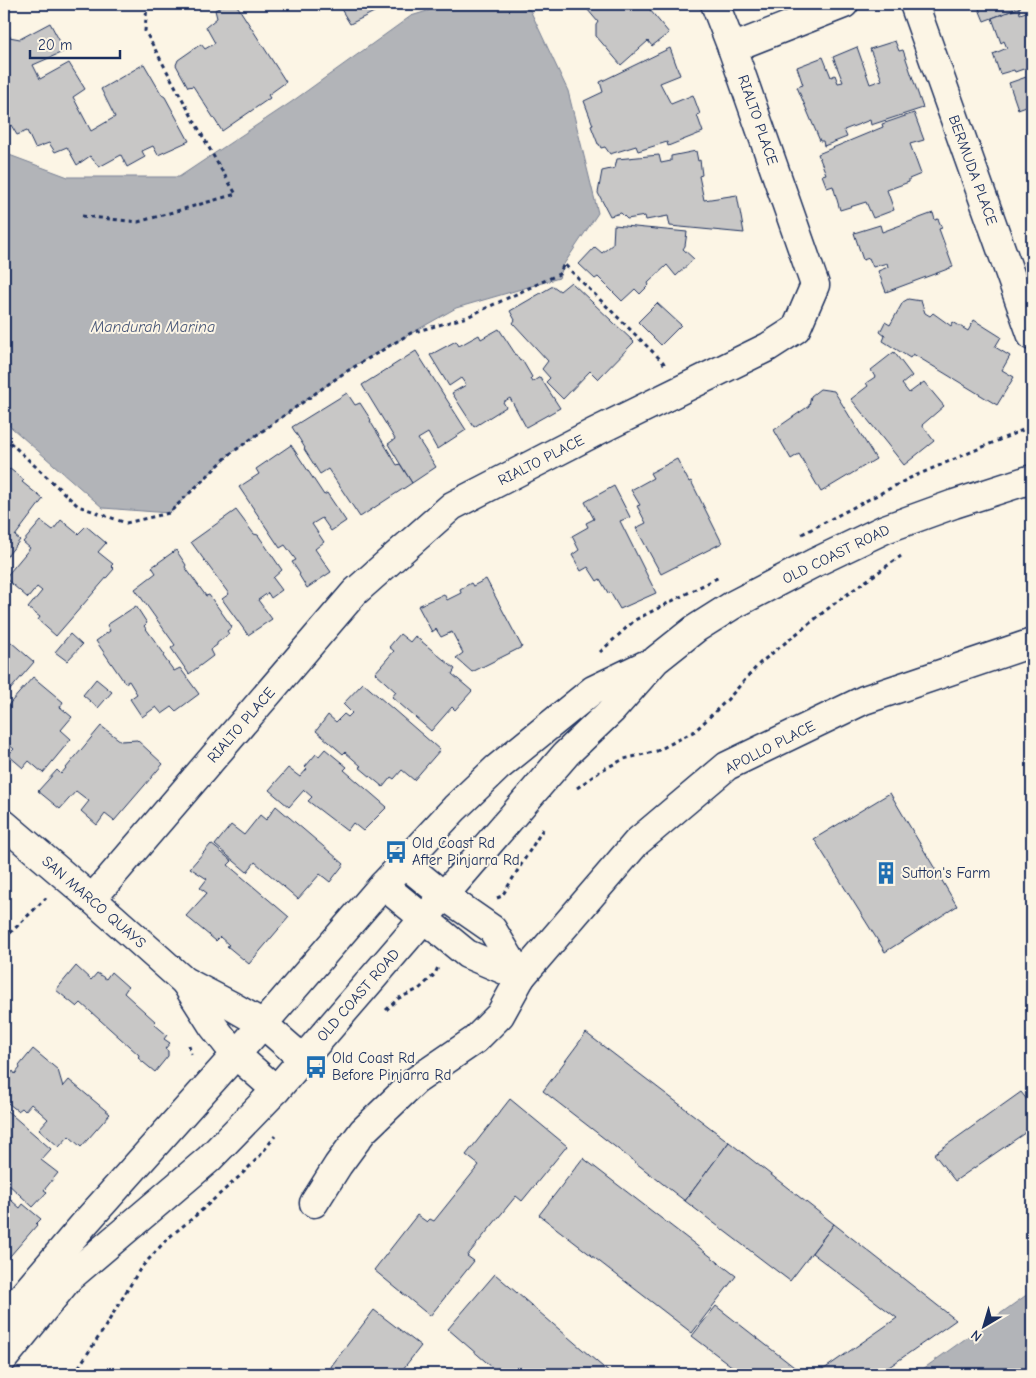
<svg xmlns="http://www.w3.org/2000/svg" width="1036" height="1378" font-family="'Comic Neue',sans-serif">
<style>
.water{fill:#b2b4b8;stroke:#767f94}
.building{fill:#c8c7c6;stroke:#1b2f5e}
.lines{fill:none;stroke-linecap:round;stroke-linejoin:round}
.minor-casing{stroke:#1b2f5e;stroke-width:31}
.primary-casing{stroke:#1b2f5e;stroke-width:31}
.path{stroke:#1b2f5e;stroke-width:3;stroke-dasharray:4 4;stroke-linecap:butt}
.minor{stroke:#fcf5e5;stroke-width:28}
.primary{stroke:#fcf5e5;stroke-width:28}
.labels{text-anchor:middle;stroke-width:4;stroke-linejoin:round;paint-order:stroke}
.street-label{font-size:15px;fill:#1b2f5e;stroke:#fcf5e5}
.poi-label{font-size:15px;fill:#1b2f5e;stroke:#fcf5e5;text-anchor:start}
.water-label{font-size:16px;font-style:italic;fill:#485779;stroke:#fcf5e5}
</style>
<rect width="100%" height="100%" fill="#fcf5e5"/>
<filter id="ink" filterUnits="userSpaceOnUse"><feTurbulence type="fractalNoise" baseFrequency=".02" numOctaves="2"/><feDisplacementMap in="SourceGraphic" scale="10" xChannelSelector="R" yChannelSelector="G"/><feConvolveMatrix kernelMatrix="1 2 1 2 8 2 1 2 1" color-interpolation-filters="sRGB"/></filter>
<g filter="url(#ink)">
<!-- water -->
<g class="water">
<path d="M450,4H511L530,10L568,91L598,213L564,264L559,278L456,308L357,364L230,454L169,513L103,508L4,421V153L68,177H179L290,103L411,16Z"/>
<path d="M1032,1291V1374H916Z"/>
</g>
<!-- building -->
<g class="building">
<path d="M227,4H236L286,82L268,95L270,98L222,131L193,86L188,87L176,65L178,60L201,44L205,49L215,43L206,27L217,18L215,10Z"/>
<path d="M338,4H380L374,7L376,11L350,24Z"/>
<path d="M593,4H654L650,10L669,33L652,46L648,41L621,65L596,36V25L598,22L587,9Z"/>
<path d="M977,4H1019L1021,7L984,21Z"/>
<path d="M1019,8L1020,14L1032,10V66L1015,72L1014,70L1000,74L993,54L1007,48L1004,41L1001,43L992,18Z"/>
<path d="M50,23L65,51L33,65L40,79L69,63L85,89L73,97L91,131L115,117L101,89L144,64L162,95L165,97L189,141L158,155L153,146L142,151L145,157L127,167L121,155L99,167L90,156L77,165L67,147L55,152L49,143L35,148L27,131L17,135L11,125L4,128V36L20,39Z"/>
<path d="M895,41L899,51L903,50L923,108L871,125L870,120L844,130L847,137L824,146L823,141H820L797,87L803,85L797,67L823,57L831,77L835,75L838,83L843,82L833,57L857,47L870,84L882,80L870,49Z"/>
<path d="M670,48L680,75L660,83L671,104L693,95L700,114L697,115L703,132L668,146L667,142L638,151L636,146L610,154L605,147L601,148L599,144H598L591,126L593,125L584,101L603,92L600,82Z"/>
<path d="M1032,75V104L1018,109L1009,83Z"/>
<path d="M914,113L924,140L910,144L921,174L909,179V182L887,190L894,210L873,218L866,202L840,210L833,186L827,188L822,175L826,174L818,154L883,127L882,124Z"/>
<path d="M696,151L698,161L700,160L702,175L699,176L704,200L737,195L744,233L670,226L668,216L646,220L645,216L627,219L621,213L610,216L598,193L602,171L615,168L617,159L659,155L661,163L671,161V156Z"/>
<path d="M933,213L935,220L938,219L942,228L939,229L953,267L886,292L878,271L888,267L887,263L873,267L869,258L863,260L854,233L880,225L882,232Z"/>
<path d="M614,225L687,232L685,246L683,249L694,259L676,276L667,265L648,283L649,285L640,294L635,289L622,301L598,277L595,279L579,264L595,247L602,253L613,244Z"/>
<path d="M571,282L634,342L598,379L590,371L563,399L546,382L550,378L542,369L548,361L513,323L515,320L510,311L553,286L560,291Z"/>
<path d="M908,299L921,301L925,313L930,316L933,313L951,326L953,322L968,331L974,320L1001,337L995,347L1010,356L1002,370L1014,377L997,405L913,354L910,358L883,341L885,336L880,332L885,322L890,325L903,302Z"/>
<path d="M657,303L681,325L661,345L638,322Z"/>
<path d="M499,329L520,361L522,360L532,377L530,379L532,382L540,377L560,408L526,427L510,398L503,402L506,407L474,427L452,393L466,385L461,378L449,386L430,355L456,341L459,346L479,335L481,339Z"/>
<path d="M416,351L466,430L437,449L428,433L418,439L436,467L412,483L388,444L395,439L362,385Z"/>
<path d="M894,352L912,376L902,384L909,393L924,382L944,406L922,425L934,441L904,465L851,399L868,386L866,383L875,377L871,370Z"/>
<path d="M820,389L834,391L876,459L821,492L799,454L791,459L774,430L809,406L811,396Z"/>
<path d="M347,393L355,405L360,403L371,420L370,421L397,465L400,464L412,483L360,517L328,469L320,474L304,449L305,448L292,427Z"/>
<path d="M291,445L324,495L327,493L346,521L331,531L322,518L312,524L324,542L315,549L331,572L307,588L299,575L300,574L292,562L296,560L285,545L280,548L239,487L259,474L256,469Z"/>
<path d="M677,459L689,482L691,481L722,543L661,574L636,528L646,523L637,506L640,505L631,490L653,478L650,473Z"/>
<path d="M4,465L9,470L10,469L24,480L22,482L43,499L15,536L20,540L4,560Z"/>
<path d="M614,486L630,517L620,521L656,593L620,609L610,592L608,593L600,579L597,581L588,567L581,571L572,555L579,550L572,536L588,527L586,523L594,519L585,502Z"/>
<path d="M236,510L254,534L258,535L282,570L273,578L282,590L271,598L268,593L258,600L272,619L248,635L222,599L229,594L191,542Z"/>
<path d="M61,520L78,534L86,526L106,543L98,552L113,564L111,566L114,569L56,636L38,620L40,617L28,608L42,591L37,587L28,598L5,578L30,548L23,542L41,521L53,530Z"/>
<path d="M176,550L186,565L185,567L206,596L209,595L232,627L227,631L229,634L217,643V645L210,650L213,656L189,674L171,648L175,645L135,589L156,573L152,567Z"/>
<path d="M486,579L522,647L472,672L456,658L463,653L452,632L441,637L436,629L432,632L418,606L444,594L447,600L461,593L460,589L471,583L473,586Z"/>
<path d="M136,606L147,623L144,626L165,655L163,656L174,671L180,668L199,694L176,711L172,707L162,714L156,707L142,717L130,699L137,694L129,681L125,683L96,641L110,631L107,625Z"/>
<path d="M70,634L82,645L67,661L55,652Z"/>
<path d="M400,634L410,642L415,636L455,669L452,674L472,691L455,710L452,707L431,731L392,697L396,692L375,673L394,651L389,647Z"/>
<path d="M4,636L34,662L4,697Z"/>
<path d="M33,677L63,702L60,707L72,717L61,730L71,739L43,773L29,761L23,768L8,755L14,749L8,744L4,749V710Z"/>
<path d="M96,679L112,692L98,708L83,695Z"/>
<path d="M363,683L440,750L414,780L402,770L394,779L391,777L383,787L359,767L361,766L345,752L343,754L316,731L328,715L336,722L344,714L348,717L352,713L343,704Z"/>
<path d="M101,726L121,741L137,740L163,764L114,821L105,814L97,825L81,811L89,801L76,791L60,809L38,791L57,770L61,774Z"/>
<path d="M325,749L347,767L344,770L387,807L363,831L353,823L347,831L308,801L312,797L304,790L289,807L269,790L288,768L300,777L307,769L305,767L316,754L319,756Z"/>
<path d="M890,793L957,906L885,952L814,839Z"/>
<path d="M276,806L344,864L330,882L320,874L298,899L255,862L247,872L215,845L231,825L244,835L260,815L266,820Z"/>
<path d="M211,844L232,861L228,865L289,917L249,964L227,946L229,945L220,937L216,941L186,916L207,893L200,888L207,879L190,868Z"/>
<path d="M76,966L91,980L97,973L106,979L111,972L128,987L124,993L156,1022L154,1024L167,1035L164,1039L170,1043L165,1049L168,1051V1056L155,1072L138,1058L139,1055L81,1003L77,1007L56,990Z"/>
<path d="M586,1033L729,1142L685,1201L543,1091Z"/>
<path d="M33,1049L58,1070L63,1087L69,1080L110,1114L81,1147L69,1136L59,1147L39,1129L48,1119L31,1104L25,1111L22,1108L18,1111L4,1100V1083L13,1071L15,1074L20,1068L19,1066Z"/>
<path d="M1021,1092L1032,1106V1128L955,1181L934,1154Z"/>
<path d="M510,1099L567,1146L522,1201L516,1196L467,1256L474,1261L430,1316L374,1270L417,1215L427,1222L430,1219L434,1221L479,1165L466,1155Z"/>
<path d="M5,1109L51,1149L41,1160L58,1173L44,1190L47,1192L33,1207L7,1183L10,1179L4,1174V1110Z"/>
<path d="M729,1142L834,1224L790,1281L685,1201Z"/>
<path d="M583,1158L736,1276L692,1333L539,1215Z"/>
<path d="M4,1194L20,1208L23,1204L41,1219L36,1224L37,1225L4,1263Z"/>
<path d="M834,1224L956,1320L879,1374H817L897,1318L812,1253Z"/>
<path d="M495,1274L611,1374H500L448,1329Z"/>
<path d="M716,1306L803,1374H742L692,1336Z"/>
<path d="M374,1310L421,1346L399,1374H328L332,1365Z"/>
</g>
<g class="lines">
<defs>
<g id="minor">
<path d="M914,4L1032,336"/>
<path d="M732,48L844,4"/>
<path d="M4,824L92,899L184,981L230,1005L263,1024L303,1059"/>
<path d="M404,863L443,895L492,929L521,977"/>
<path d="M383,885L467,954L521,977"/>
<path d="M92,899L355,592L452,506L595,432L768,347L796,329L815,285L732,48L715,4"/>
<path d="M185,982L213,1026L235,1054L276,1090"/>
<path d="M314,1203L338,1165L363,1131L415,1081L475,1040L500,1015L521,977L637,842L727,766L864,700L1032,643"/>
</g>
<g id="primary">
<path d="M4,1318L85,1223L263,1024L383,885L455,808L497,768L593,690L645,665"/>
<path d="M4,1358L69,1278L209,1159L276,1090L566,754L612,710L656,660L695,629L733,605L814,563L885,529L954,504L1032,479"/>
</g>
</defs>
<!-- minor casing -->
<use href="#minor" class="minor-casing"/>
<!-- primary casing -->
<use href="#primary" class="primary-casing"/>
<!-- path -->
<g class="path">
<path d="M82,216L138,222L236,194L219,166L145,31L147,4"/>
<path d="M4,437L78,506L126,523L169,513L230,454L344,373L411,333L467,317L559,274L564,264L663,362L665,366"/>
<path d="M802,534L910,478L1032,426"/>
<path d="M600,652L635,620L719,577"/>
<path d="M577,788L602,770L624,759L657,751L695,731L727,700L760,663L835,603L901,556"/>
<path d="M497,898L502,896L543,829"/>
<path d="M4,939L46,898"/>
<path d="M386,1010L399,998L419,989L435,974L438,967"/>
<path d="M189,1045L191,1054"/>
<path d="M74,1374L102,1332L140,1269L167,1239L194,1217L241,1175L259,1157L275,1136"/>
</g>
<!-- minor -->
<use href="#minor" class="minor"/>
<!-- primary -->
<use href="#primary" class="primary"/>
</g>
</g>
<!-- icons -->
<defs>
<symbol id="bus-bare" viewBox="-9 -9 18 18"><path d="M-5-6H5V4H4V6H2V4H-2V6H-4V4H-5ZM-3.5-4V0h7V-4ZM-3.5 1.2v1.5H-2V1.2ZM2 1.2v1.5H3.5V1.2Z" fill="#1f6fb2" stroke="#fcf5e5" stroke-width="2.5" paint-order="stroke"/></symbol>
<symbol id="building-bare" viewBox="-9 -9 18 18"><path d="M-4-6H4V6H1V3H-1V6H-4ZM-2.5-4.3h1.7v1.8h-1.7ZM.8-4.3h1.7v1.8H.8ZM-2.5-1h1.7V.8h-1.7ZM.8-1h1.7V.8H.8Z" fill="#1f6fb2" stroke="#fcf5e5" stroke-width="2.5" paint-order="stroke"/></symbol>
</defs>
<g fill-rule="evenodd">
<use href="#bus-bare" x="380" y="836" width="32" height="32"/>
<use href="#building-bare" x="870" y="857" width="32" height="32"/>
<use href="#bus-bare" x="300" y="1051" width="32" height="32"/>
</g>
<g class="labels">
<!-- street labels -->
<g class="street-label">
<text transform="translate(758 120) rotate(71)" y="5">RIALTO PLACE</text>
<text transform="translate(973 170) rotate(70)" y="5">BERMUDA PLACE</text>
<text transform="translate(541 460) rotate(-27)" y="5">RIALTO PLACE</text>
<text transform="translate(836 554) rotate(-26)" y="5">OLD COAST ROAD</text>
<text transform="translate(241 725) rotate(-49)" y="5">RIALTO PLACE</text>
<text transform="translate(770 747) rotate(-27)" y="5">APOLLO PLACE</text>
<text transform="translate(94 902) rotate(41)" y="5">SAN MARCO QUAYS</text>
<text transform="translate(358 995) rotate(-49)" y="5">OLD COAST ROAD</text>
</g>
<!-- poi labels -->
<g class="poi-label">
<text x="412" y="848">Old Coast Rd<tspan x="412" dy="17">After Pinjarra Rd</tspan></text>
<text x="902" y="878">Sutton's Farm</text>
<text x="332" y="1063">Old Coast Rd<tspan x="332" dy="17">Before Pinjarra Rd</tspan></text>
</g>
<!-- water labels -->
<g class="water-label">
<text x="153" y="332">Mandurah Marina</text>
</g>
</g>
<!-- margin -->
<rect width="1036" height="1378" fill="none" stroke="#fcf5e5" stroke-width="20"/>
<rect x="10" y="10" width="1016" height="1358" fill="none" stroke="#1b2f5e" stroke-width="2" filter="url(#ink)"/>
<!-- north arrow -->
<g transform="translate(984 1326) rotate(218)" stroke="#fcf5e5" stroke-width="4" paint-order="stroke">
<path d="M0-4L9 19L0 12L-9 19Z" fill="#1b2f5e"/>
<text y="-8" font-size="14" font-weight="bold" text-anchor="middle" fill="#1b2f5e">N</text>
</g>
<!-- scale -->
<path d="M30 50v8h90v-8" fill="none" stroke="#1b2f5e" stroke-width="2.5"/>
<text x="38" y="50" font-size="15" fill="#1b2f5e" stroke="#fcf5e5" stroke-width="4" paint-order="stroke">20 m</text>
</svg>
